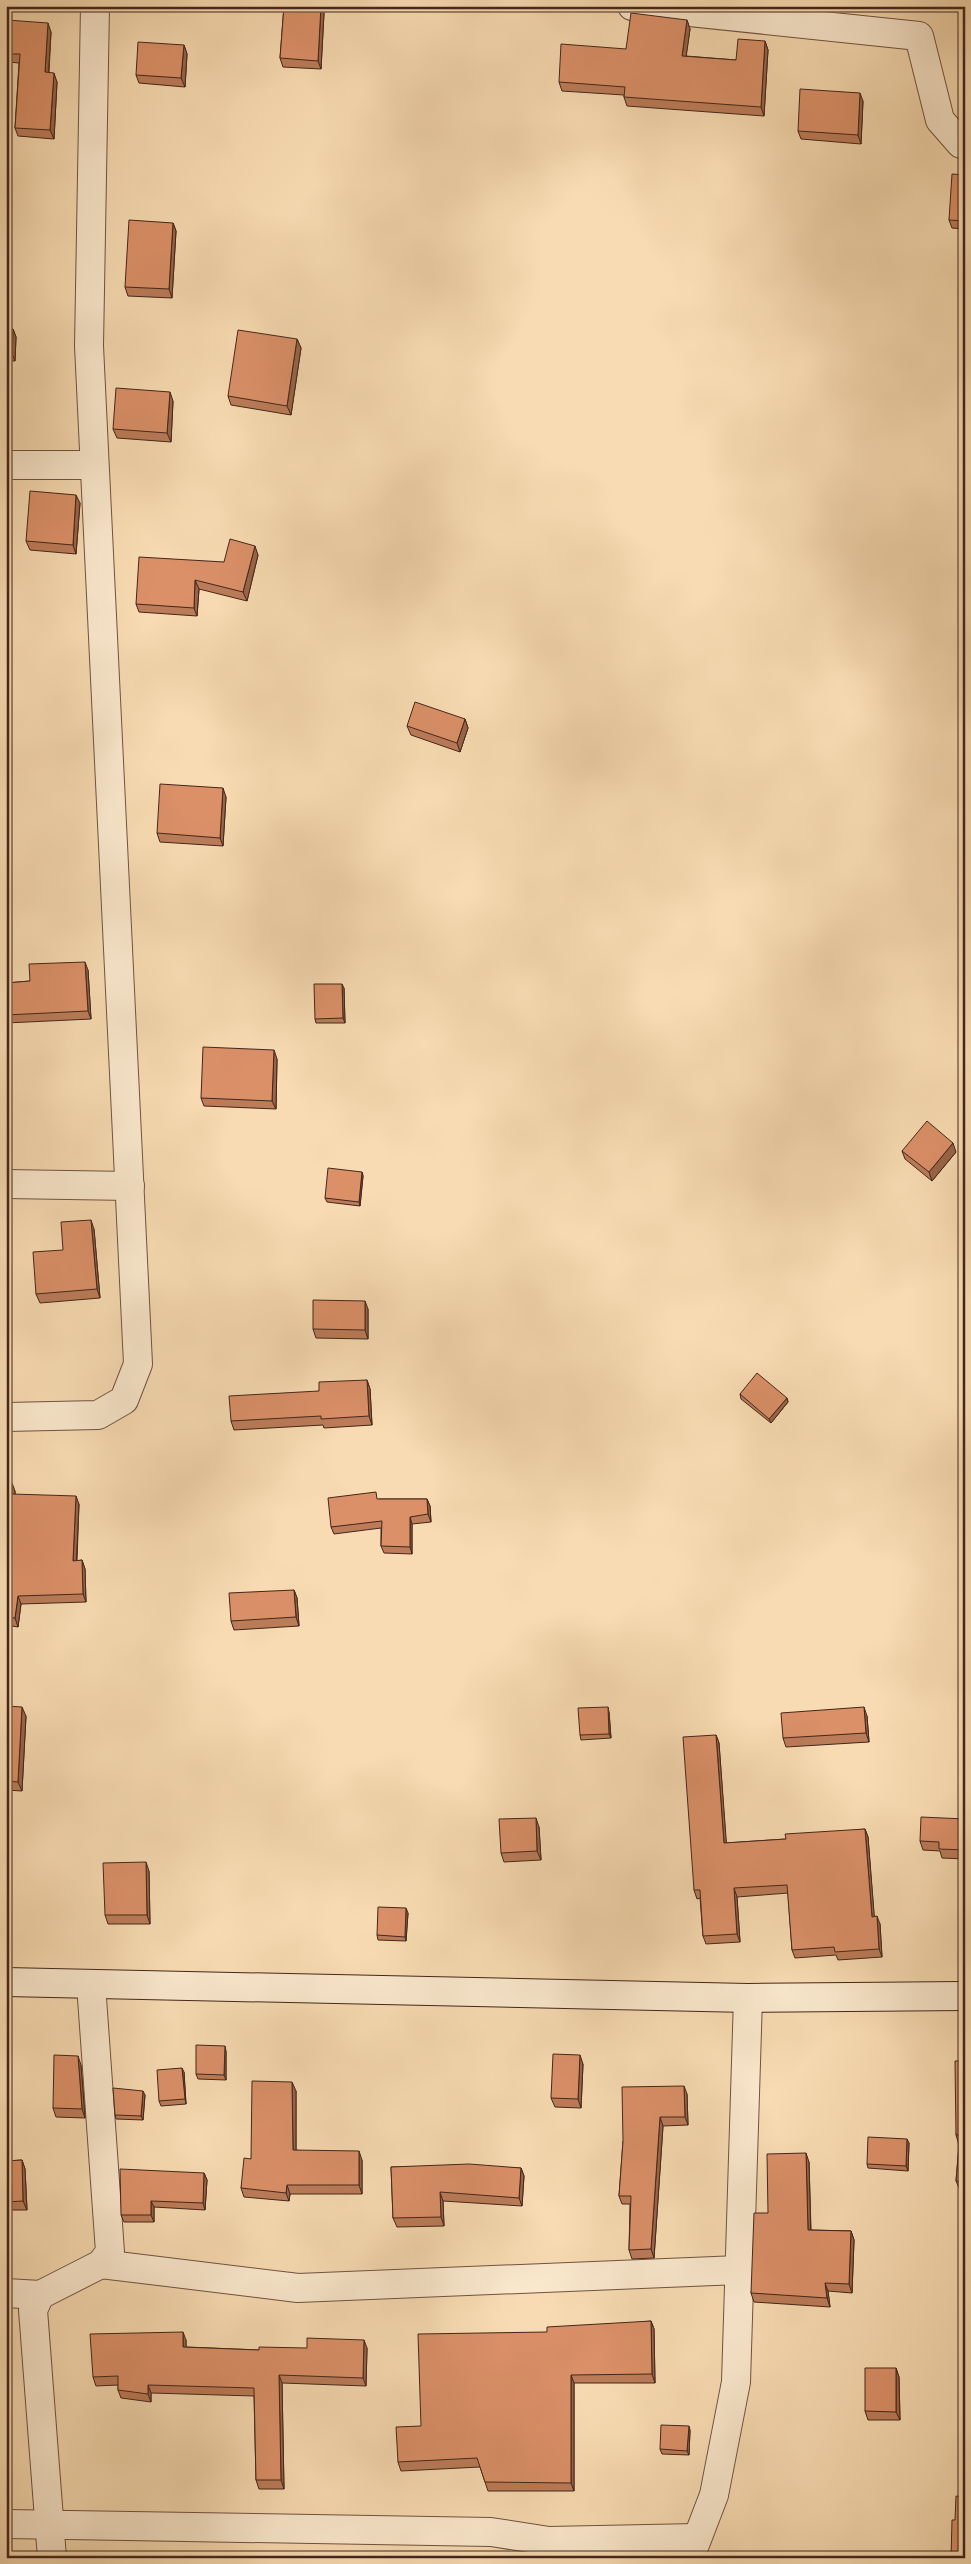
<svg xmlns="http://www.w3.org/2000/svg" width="971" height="2564" font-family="Vollkorn,serif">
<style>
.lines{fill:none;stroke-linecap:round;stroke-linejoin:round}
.street-casing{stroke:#705341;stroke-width:30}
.secondary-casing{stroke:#43261b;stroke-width:30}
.street{stroke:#fae8cd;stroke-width:28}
.secondary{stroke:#fae8cd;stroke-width:28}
.wall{fill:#bc7c59;stroke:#43261b}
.shaded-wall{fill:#996549;stroke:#43261b}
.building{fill:#db9068;stroke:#43261b}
</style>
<rect width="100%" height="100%" fill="#f8dbb2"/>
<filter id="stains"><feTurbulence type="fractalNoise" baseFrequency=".004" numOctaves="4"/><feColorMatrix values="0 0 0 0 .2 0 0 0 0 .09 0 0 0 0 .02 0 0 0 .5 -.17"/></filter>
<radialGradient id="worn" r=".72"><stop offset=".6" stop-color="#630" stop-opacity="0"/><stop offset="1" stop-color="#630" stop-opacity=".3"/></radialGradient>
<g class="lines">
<defs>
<g id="street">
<path d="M632,6L919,36L940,120L961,144L965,145"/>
<path d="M6,465H94"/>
<path d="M6,1184L130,1186"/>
<path d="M6,1417L98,1415L124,1400L138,1364L89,346L95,6"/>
<path d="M101,2264L298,2288L739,2270"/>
<path d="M6,2293L40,2295"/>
<path d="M6,2524L491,2532L549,2541L697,2538"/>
<path d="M691,2555L714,2495L736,2382L748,1998"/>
<path d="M52,2558L33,2310L40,2295L101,2264L110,2252L91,1984"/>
</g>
<path id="secondary" d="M6,1982L748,1998L965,1996"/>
</defs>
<!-- street casing -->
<use href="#street" class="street-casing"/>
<!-- secondary casing -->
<use href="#secondary" class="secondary-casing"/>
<!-- street -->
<use href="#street" class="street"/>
<!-- secondary -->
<use href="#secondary" class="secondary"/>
</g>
<!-- wall -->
<g class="wall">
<path d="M284,6H322L324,13L321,69L283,67L280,58Z"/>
<path d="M687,20L690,29L686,56L736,60L765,41L768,50L764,116L627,106L624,97V95L562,91L559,82L626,49Z"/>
<path d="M6,26L51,32L49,72L57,82L54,139L18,136L15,128L19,63L8,62L6,58Z"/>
<path d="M184,45L187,54L185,87L139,83L136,75Z"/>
<path d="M863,101L861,144L801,139L798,131Z"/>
<path d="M965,175V229L952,228L949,220Z"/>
<path d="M173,223L176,231L172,298L128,296L125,287Z"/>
<path d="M6,329H13L16,337L15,361H6Z"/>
<path d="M297,339L301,348L291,415L231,405L228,396Z"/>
<path d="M173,401L171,442L117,438L113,429Z"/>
<path d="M80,503L76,554L30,550L26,541Z"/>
<path d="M258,555L247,601L199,589L197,616L139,612L136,604L224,562Z"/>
<path d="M465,719L468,728L460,752L411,735L407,726Z"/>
<path d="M226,797L223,846L160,842L157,833Z"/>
<path d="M88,970L91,1019L6,1023V983L30,981Z"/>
<path d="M344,988L345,1023H316L315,1019Z"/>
<path d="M277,1059L276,1109L204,1106L201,1098Z"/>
<path d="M902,1151L956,1152L932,1181L905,1159Z"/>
<path d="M362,1172L363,1176L360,1206L327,1202L325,1198Z"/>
<path d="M94,1229L100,1298L40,1303L36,1294L63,1250Z"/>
<path d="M368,1309V1339L316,1338L313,1329Z"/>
<path d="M367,1380L370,1389L372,1425L324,1428L323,1425L234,1430L231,1421L319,1391Z"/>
<path d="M740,1394L787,1398L788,1402L771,1423L741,1399Z"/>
<path d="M6,1483L15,1491V1495L79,1504L77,1561L82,1560L85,1569L86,1602L21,1604L18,1627L6,1625Z"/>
<path d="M379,1499H427L430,1506L431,1522L412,1524V1554L384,1553L381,1546V1528L334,1534L331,1527Z"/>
<path d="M294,1590L297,1598L299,1626L234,1630L231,1621Z"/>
<path d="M6,1706L26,1716L22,1791L6,1790Z"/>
<path d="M609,1712L611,1738L581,1740L580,1735Z"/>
<path d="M867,1716L869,1742L786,1747L783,1738Z"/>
<path d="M716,1735L719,1743L726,1843L786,1839L865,1829L868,1837L874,1916L880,1924L882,1957L838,1960L836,1955L795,1958L792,1950L788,1893L737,1897L740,1942L706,1944L703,1936L700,1898L697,1899L694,1890Z"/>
<path d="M965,1819V1859L942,1858L940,1851L923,1850L920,1841Z"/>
<path d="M539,1827L541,1860L504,1862L501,1853Z"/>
<path d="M149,1871L150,1924H108L105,1915Z"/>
<path d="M408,1913L406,1941L378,1940L377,1935Z"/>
<path d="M226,2051V2080L198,2079L196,2074Z"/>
<path d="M965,2061V2191L960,2190L956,2181L959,2145L956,2135Z"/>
<path d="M583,2064L581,2108L555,2107L551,2098Z"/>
<path d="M81,2065L85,2118L56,2117L53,2108Z"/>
<path d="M184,2072L186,2104L161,2106L159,2101Z"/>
<path d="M296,2091V2150L362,2160V2194H290L289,2201L244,2197L241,2188L251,2159Z"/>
<path d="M687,2094L688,2125L663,2126L654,2258L632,2259L629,2250L630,2204H622L619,2196L623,2141Z"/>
<path d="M145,2095L143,2120L116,2119L115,2115Z"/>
<path d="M909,2143L908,2171L868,2168L867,2164Z"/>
<path d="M22,2160L25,2169L27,2210H6V2161Z"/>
<path d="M809,2162L811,2230L851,2231L854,2240L852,2293L828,2291L830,2307L754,2302L751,2293L768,2213Z"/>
<path d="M391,2167L521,2168L524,2176L522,2206L443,2201L444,2226L397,2227L393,2218Z"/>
<path d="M204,2173L207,2180L205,2210L154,2207V2222H124L121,2215Z"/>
<path d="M651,2321L654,2329L655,2383H574V2491H488L480,2467L401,2471L398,2462L421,2426L547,2332Z"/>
<path d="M186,2340V2347L259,2350L367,2348L366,2386L282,2383L284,2489H259L256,2480L254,2396L151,2393V2402L121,2398L118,2390V2385L96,2386L93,2377Z"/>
<path d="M896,2368L899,2377L900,2420H868L865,2411Z"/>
<path d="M690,2430L689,2455L662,2454L660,2449Z"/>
</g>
<!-- shaded-wall -->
<g class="shaded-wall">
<path d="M321,6H322L324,13L321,69L318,61Z"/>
<path d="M687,20L690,29L685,65L682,56Z"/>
<path d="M48,23L51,32L48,81L45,72Z"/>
<path d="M765,41L768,50L764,116L761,107Z"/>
<path d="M184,45L187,54L185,87L181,78Z"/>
<path d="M54,73L57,82L54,139L50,130Z"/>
<path d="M860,93L863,101L861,144L858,135Z"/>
<path d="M173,223L176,231L172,298L169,289Z"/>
<path d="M13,329L16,337L15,361L12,354Z"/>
<path d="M297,339L301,348L291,415L287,406Z"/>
<path d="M170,392L173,401L171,442L167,433Z"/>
<path d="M76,495L80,503L76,554L73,545Z"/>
<path d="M255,546L258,555L247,601L243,592Z"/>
<path d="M195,580L199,589L197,616L194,608Z"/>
<path d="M465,719L468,728L460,752L457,743Z"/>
<path d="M223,788L226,797L223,846L220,838Z"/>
<path d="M85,962L88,970L91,1019L88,1011Z"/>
<path d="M342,984L344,988L345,1023L343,1018Z"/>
<path d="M274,1050L277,1059L276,1109L272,1101Z"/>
<path d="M953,1143L956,1152L932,1181L929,1172Z"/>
<path d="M362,1172L363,1176L360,1206L359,1202Z"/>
<path d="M91,1220L94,1229L100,1298L97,1289Z"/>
<path d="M365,1301L368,1309V1339L365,1330Z"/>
<path d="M367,1380L370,1389L372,1425L369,1416Z"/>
<path d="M787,1398L788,1402L771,1423L769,1419Z"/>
<path d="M12,1483L15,1491V1503L12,1494Z"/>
<path d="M76,1496L79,1504L76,1569L73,1561Z"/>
<path d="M427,1499L430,1506L431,1522L428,1514Z"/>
<path d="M410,1517L412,1524V1554L410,1547Z"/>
<path d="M82,1560L85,1569L86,1602L83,1594Z"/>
<path d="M294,1590L297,1598L299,1626L296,1617Z"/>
<path d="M18,1596L21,1604L18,1627L15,1618Z"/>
<path d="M22,1707L26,1716L22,1791L18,1782Z"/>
<path d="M608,1707L609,1712L611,1738L609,1734Z"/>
<path d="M864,1707L867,1716L869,1742L866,1733Z"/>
<path d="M716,1735L719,1743L727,1851L724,1843Z"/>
<path d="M536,1818L539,1827L541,1860L537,1851Z"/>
<path d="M865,1829L868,1837L875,1925L872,1917Z"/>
<path d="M146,1862L149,1871L150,1924L147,1915Z"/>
<path d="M734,1888L737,1897L740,1942L737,1934Z"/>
<path d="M406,1908L408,1913L406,1941L405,1937Z"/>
<path d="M877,1916L880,1924L882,1957L879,1949Z"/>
<path d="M225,2046L226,2051V2080L224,2075Z"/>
<path d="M580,2055L583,2064L581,2108L578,2099Z"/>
<path d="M78,2056L81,2065L85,2118L82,2109Z"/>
<path d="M182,2068L184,2072L186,2104L185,2099Z"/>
<path d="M292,2082L296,2091V2159L293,2150Z"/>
<path d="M684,2086L687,2094L688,2125L685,2117Z"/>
<path d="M143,2091L145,2095L143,2120L141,2116Z"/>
<path d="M660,2117L663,2126L654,2258L651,2249Z"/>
<path d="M907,2139L909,2143L908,2171L906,2166Z"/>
<path d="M359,2151L362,2160V2194L359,2185Z"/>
<path d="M806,2153L809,2162L811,2239L808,2230Z"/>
<path d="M22,2160L25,2169L27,2210L23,2201Z"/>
<path d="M521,2168L524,2176L522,2206L519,2198Z"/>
<path d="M204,2173L207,2180L205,2210L203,2203Z"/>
<path d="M287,2185L290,2194L289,2201L286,2193Z"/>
<path d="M440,2192L443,2201L444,2226L441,2217Z"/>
<path d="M151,2201L154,2207V2222L151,2215Z"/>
<path d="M851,2231L854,2240L852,2293L849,2284Z"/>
<path d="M825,2283L828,2291L830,2307L827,2298Z"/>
<path d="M651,2321L654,2329L655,2383L652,2374Z"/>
<path d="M183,2332L186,2340V2355L183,2347Z"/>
<path d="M364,2340L367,2348L366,2386L363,2378Z"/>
<path d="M896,2368L899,2377L900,2420L896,2412Z"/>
<path d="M279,2375L282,2383L284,2489L281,2480Z"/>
<path d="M571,2375L574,2383V2491L571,2483Z"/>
<path d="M148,2385L151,2393V2402L148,2394Z"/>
<path d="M689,2426L690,2430L689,2455L687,2451Z"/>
</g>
<!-- building -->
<g class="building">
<path d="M284,6H321L318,61L280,58Z"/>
<path d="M631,13L687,20L682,56L736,60L738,39L765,41L761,107L624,97L625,87L559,82L561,44L626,49Z"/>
<path d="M7,20L48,23L45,72L54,73L50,130L15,128L20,54H6Z"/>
<path d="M138,42L184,45L181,78L136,75Z"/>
<path d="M800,89L860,93L858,135L798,131Z"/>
<path d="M952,174L965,175V221L949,220Z"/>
<path d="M129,220L173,223L169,289L125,287Z"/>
<path d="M6,329H13L12,354L6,353Z"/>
<path d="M238,330L297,339L287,406L228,396Z"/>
<path d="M116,388L170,392L167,433L113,429Z"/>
<path d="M30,491L76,495L73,545L26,541Z"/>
<path d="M230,539L255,546L243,592L195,580L194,608L136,604L139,557L224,562Z"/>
<path d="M415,702L465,719L457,743L407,726Z"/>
<path d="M160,784L223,788L220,838L157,833Z"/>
<path d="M85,962L88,1011L6,1015V983L30,981L29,964Z"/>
<path d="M314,984H342L343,1018L315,1019Z"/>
<path d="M203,1047L274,1050L272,1101L201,1098Z"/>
<path d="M927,1121L953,1143L929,1172L902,1151Z"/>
<path d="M328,1168L362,1172L359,1202L325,1198Z"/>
<path d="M91,1220L97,1289L36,1294L33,1252L63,1250L61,1222Z"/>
<path d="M313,1300L365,1301V1330L313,1329Z"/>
<path d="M757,1373L787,1398L769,1419L740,1394Z"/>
<path d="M367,1380L369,1416L321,1419V1416L231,1421L229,1396L319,1391V1382Z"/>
<path d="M6,1483H12V1494L76,1496L73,1561L82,1560L83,1594L18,1596L15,1618L6,1617Z"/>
<path d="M376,1492L377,1499H427L428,1514L410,1517V1547L381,1546L382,1521L331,1527L328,1498Z"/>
<path d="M294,1590L296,1617L231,1621L229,1593Z"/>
<path d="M6,1706L22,1707L18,1782L6,1781Z"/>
<path d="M608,1707L609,1734L580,1735L578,1708Z"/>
<path d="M864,1707L866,1733L783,1738L781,1713Z"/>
<path d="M716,1735L724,1843L786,1839L785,1834L865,1829L872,1917L877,1916L879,1949L835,1952L834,1947L792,1950L787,1885L734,1888L737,1934L703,1936L700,1890H694L683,1737Z"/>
<path d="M921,1817L965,1819V1850L939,1849V1842L920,1841Z"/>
<path d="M536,1818L537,1851L501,1853L499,1819Z"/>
<path d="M146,1862L147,1915H105L103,1863Z"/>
<path d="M378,1907L406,1908L405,1937L377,1935Z"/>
<path d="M196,2045L225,2046L224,2075L196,2074Z"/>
<path d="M553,2054L580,2055L578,2099L551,2098Z"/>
<path d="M54,2055L78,2056L82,2109L53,2108Z"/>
<path d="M955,2061H965V2182L956,2181L960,2135H956Z"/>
<path d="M182,2068L185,2099L159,2101L157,2070Z"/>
<path d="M252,2081L292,2082L293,2150L359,2151V2185H287L286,2193L241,2188L244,2158L251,2159Z"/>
<path d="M684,2086L685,2117H660L651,2249L629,2250L631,2196H619L623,2141L622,2087Z"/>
<path d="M113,2088L143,2091L141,2116L115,2115Z"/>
<path d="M868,2137L907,2139L906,2166L867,2164Z"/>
<path d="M806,2153L808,2230L851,2231L849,2284L825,2283L827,2298L751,2293L754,2213H768L767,2154Z"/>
<path d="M22,2160L23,2201L6,2202V2161Z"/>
<path d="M469,2164L521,2168L519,2198L440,2192L441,2217L393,2218L391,2167Z"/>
<path d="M120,2169L204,2173L203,2203L151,2201V2215H121Z"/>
<path d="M651,2321L652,2374L571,2375V2483L485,2482L477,2458L398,2462L396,2427L421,2426L418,2334L547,2332V2327Z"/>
<path d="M183,2332V2347L259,2350V2347L307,2348V2338L364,2340L363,2378L279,2375L281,2480H256L254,2388L148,2385V2394L118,2390V2376L93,2377L90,2334Z"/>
<path d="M865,2368H896V2412L865,2411Z"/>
<path d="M661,2425L689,2426L687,2451L660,2449Z"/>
<path d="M956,2496L965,2497V2558H951L952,2520H955Z"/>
</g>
<!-- margin -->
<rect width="971" height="2564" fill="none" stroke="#f8dbb2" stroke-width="25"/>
<rect x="8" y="8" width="956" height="2549" fill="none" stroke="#43261b" stroke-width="2.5"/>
<rect x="12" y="12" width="946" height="2539" fill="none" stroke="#43261b"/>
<rect width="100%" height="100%" filter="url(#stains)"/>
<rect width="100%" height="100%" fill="url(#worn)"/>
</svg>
